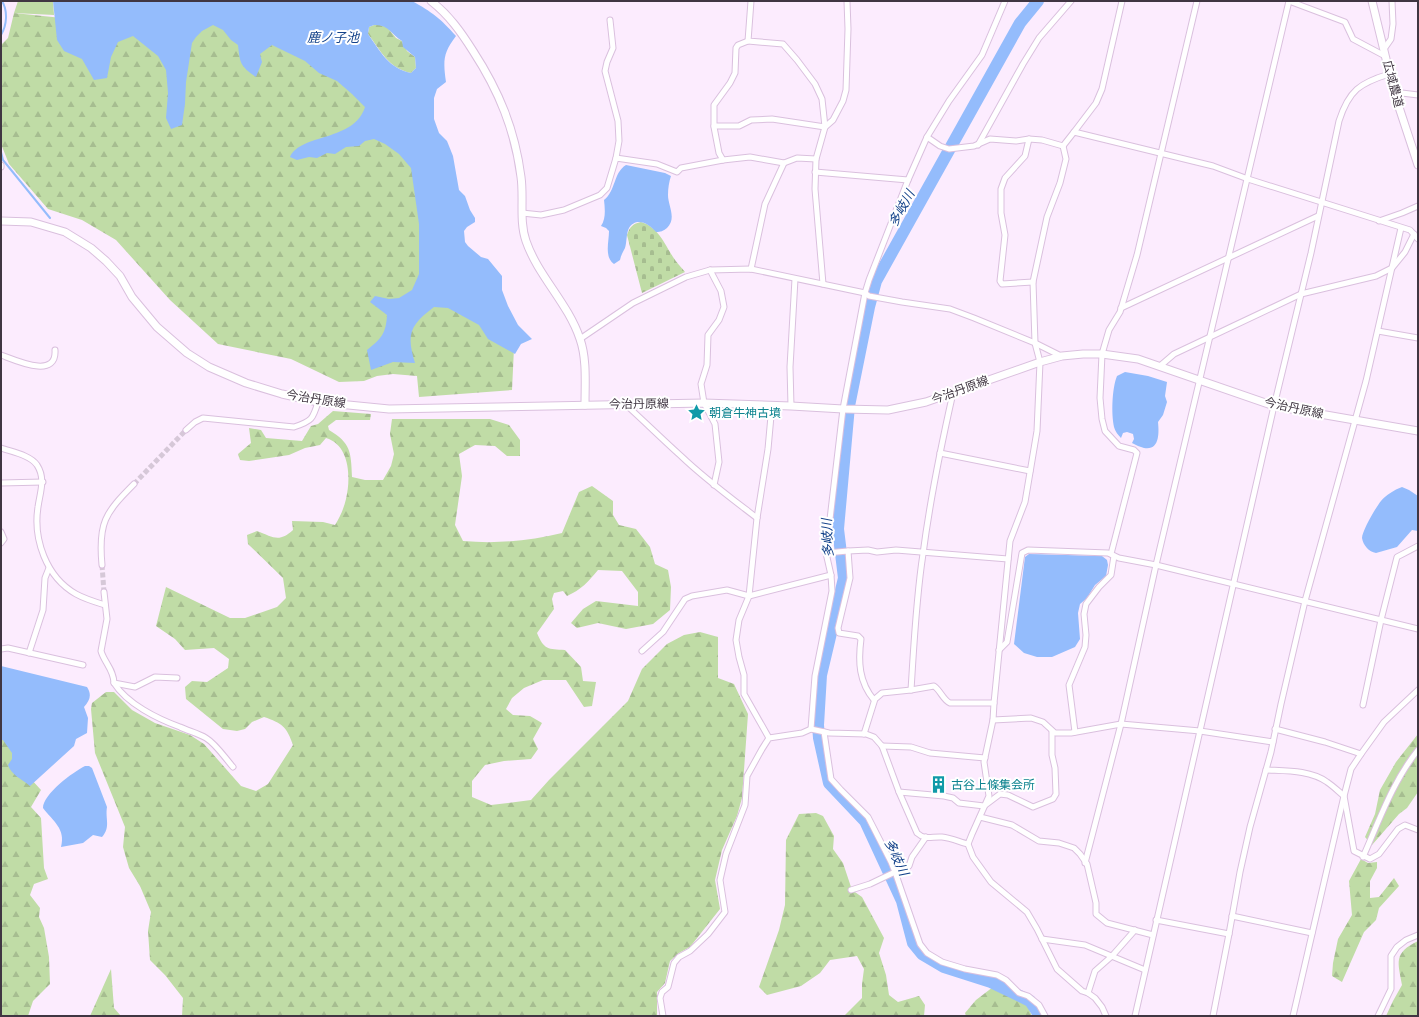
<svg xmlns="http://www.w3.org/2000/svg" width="1419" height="1017" font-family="Barlow,'Noto Sans JP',sans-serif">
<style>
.grass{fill:#c0dca6}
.forest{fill:url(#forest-firs)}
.cemetery{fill:url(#cemetery-stones)}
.water{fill:#94bcfc;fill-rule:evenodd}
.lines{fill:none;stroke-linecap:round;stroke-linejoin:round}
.stream{stroke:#94bcfc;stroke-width:2}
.river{stroke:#94bcfc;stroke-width:12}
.minor-tunnel{stroke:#d6c8d8;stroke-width:5;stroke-dasharray:5 2.5;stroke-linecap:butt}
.minor-casing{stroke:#dac0de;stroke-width:7}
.tertiary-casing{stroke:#dac0de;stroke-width:9}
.secondary-casing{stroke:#dac0de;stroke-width:9}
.minor{stroke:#fff;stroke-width:5}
.tertiary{stroke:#fff;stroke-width:7}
.secondary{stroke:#fff;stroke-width:7}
.labels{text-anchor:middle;stroke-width:4;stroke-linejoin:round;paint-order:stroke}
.street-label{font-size:12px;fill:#403642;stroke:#fff}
.culture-label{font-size:12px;fill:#0d838f;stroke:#fff;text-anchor:start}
.water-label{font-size:13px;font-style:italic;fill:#124189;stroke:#fff}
</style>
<defs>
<pattern id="forest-firs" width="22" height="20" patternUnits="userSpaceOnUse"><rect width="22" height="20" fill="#c0dca6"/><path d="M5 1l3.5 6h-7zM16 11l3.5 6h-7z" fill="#a6bd90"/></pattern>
<pattern id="cemetery-stones" width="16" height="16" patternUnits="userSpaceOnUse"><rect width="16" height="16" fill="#c0dca6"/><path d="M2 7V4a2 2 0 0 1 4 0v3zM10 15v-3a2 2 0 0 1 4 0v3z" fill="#a6bd90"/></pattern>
</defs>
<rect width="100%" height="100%" fill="#fcecfe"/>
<!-- grass -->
<path class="grass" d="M18,1H53L54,15L14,13Z"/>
<!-- forest -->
<g class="forest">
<path d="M14,13L62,18L111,35L195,19L271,34L337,71L423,168L427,282L405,326L428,302L445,300L514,348L512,390L419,397L417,376L393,374L377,376L364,381L339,382L291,359L218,344L170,300L116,240L82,220L48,209L9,164L1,144V45L8,38Z"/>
<path d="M374,25H380L387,27L396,38L402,41L407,51L415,57L416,68L411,73C388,68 381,51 368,34L369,27Z"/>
<path d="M333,411L371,414L370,420H336L328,426L329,430C351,443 351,452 352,477L365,480H383L391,466L394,454L390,434L392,419H490L509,425L520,440V456H507L495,446L475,445L459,454L462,476L455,525L463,541C497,544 529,541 562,533L579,492L592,486L613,501V515L619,525L636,529L650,547L655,564L668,570L671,587L670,610L653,624L626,629L598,623L577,628L571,623L583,609L596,601L638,606V592L622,571L598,570C589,581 581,590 567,596L563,591L554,593L552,599L554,609L537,633C544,650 548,649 565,650L581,667L583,681L596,682L592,706L584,707L566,680H543L524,688L512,698L506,709L513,715L530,716L542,723L533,739L538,749L531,759L504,761L485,765L472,781V797L491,805L531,800L549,780L628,701L642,669L667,644L684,635L700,632L718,637V678L734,684L748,714L742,798L737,816L722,850L715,880L720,909L690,947L679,953L670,961L665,983L657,992V1016H182L183,998L165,975L150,960L148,931L151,912L140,886L129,868L123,847L125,827L95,753L91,709L92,703L106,692H114L132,710L155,723L190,735L204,744L241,786L256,791L268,784L293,745C287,727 282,723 264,717L252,722L245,729L237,731L223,729L186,699L185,687L192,681L207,682L228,668L229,659L214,648L185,650L175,639L156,626L166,587L230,618H245L277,607L286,598L283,578L248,544L247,535L257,531C273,537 279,543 293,530L292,521L323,522L335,525C340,517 344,508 346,499C351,478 350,445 326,438L320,445L305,448L289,455L249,461L240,460L238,454L251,443L249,428L261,430L266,438L302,441L311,426L318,424Z"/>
<path d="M1,727L31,779L41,790L31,807L41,818L44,868L48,879L34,884L30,895L40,908L39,917L44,928L49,957L50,984L33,1001L28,1016H1Z"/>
<path d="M1418,734V792L1407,808L1399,814L1372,845L1365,837L1375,814L1380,790L1396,762Z"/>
<path d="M816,813L823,816L834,836L833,849L843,863L852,890L862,897L884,938L879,953L886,975L889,995L898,1002L919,996L925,1005L924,1016H844L862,998V984L864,969L857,956L830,960L820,973L801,986L767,995L759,987L779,930L785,905L786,840L799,814Z"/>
<path d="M1361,859L1368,863L1377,862V868L1370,881V898L1379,897L1394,878L1399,886L1379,908L1376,920L1364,932L1342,982L1332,976L1333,963L1338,939L1352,915L1349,881Z"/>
<path d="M1418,941V1016H1386L1393,1001L1402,985C1398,962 1393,953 1418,941Z"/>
<path d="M111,969L114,1008L121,1016H90Z"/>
<path d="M993,987L1026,1002L1032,1016H966L965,1013L976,1000Z"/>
</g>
<!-- cemetery -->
<path class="cemetery" d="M641,222C657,226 665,244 673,257C676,262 681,267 685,272L642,293L627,235C630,226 633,224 641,222Z"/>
<!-- water -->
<g class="water">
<path d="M53,1H412C432,12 441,19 456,36C443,53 443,61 446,82L437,89L434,98V119L439,133L447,141L453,156L459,190L465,196L470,210L475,218V222L467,227L464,231L465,242L468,246L481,257L488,259L502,276V290L508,306L518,325L532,339L521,344L515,354L488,339L479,325L448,308L434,307C410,325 406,334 415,363L393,362L371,370L367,350C381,339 386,334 387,315L370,302L375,296L389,299L399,298L412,290L419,274V224L411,168L399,154L385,144L374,139L365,141L359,146L346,147L335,154L327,153L317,158L309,157L297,160L290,157C301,133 354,142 365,107L352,94L337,81L319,73L305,61L272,45L260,54L262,62L256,77C240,66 240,63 238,45L231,40L223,30L213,25L202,31L196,37L192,43L186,82L185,104L182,125L171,129L166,118L168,93L166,70L158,56L133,36L118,42L111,57L107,78L94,80L82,59L64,51L57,40ZM374,25C388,24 391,34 402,41L403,47L415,57L416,68L411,73C389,69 380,51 368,34L369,27Z"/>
<path d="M626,165L665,173L671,176C669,182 668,188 668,195C668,206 677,218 667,228C663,231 661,232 656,232C650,224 636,216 629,228C626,234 627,242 625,248C623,252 621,255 620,260L614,264C604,257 609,242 609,231L606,228L601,226C606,219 605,209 604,200C616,191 613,173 626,165Z"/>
<path d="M1125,372L1148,376L1167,382L1165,396L1167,402L1163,415L1158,422C1159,432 1160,451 1144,448C1140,447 1136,445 1132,443L1134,439L1133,434L1127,432L1123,433L1121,438C1118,435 1115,431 1114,427C1111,414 1112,388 1117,376Z"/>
<path d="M1402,487L1409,490L1418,496V531L1412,530L1397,547L1376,553C1369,552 1363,545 1362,538C1362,531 1376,507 1381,501C1386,495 1394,490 1402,487Z"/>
<path d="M1029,554L1102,556L1107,560L1108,565L1106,576L1095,585L1087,598L1080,604L1078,613L1080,639L1075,647L1052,657H1037L1024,653L1014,644L1025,557Z"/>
<path d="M1,666L87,687C92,695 90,700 84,707L88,718L87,733L76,739L74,746L30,786C21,778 12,776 8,765L12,759V753L3,740H1Z"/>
<path d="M85,766H89L92,768L107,807C105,819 111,827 102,837L93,835L83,843L61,847C66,829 53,821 43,808C43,794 73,772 85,766Z"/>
</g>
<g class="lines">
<!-- stream -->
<g class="stream">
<path d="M1,35C7,25 8,11 2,1"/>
<path d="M1,152L3,160L50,218"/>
</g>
<!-- river -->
<path class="river" d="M1038,1L1020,23L876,281L869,307L849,406L838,529L844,578L821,675L818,725L819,738L829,783L865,821L902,901L913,943L922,954L944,967L991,982L1030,1001L1040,1016"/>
<!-- minor-tunnel -->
<g class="minor-tunnel">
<path d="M134,484L186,430"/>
<path d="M102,565L104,592"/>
</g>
<defs>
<g id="minor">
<path d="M751,1L748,41L783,44L797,60L815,84L822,99L825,127L816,159L815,189L823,284"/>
<path d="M1289,1L1345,22L1353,39L1385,56"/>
<path d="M610,20L613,48L607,62L605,71L618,121L619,141L616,158"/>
<path d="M1384,49L1391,39L1393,24L1392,1"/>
<path d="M1394,92L1418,95"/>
<path d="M714,126H739L751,120L772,119L825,127L833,120L843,101L846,90L848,29L847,1"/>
<path d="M1074,132L1096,103L1102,89L1122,1"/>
<path d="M927,137L940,146L949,149L974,146L990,139L1016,141L1029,139L1042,140L1063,146"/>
<path d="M1029,139L1025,156L1005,178L1001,189V213L1005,235L1000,281L1002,284L1033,282"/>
<path d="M978,145L1023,64L1039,38L1071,1"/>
<path d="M1063,146L1066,159L1060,183L1047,217L1033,282L1035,343L1040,362L1037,431L1025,502L1010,541L994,703L993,720L984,762L989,796L972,834L968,844L973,857L991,882L1027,912L1037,929L1057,969L1082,991L1088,993L1095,998L1102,1007L1106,1016"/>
<path d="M1063,146L1074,132L1213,166L1248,179L1410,230L1418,239"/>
<path d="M723,160L719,153L714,127V105L730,83L735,73L736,48L738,45L748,41"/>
<path d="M1,165V167"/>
<path d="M815,172L908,180"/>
<path d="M522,213L541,215L564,210L600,195L607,188L616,158L657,164L677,172L681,168L723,160L750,157L784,163"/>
<path d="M1379,221L1402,213L1418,206"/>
<path d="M751,269L765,204L784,163L797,158L816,159"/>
<path d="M710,270L721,291L724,307L719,320L708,335L707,365L701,384L704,403L715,424L719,462L714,485"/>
<path d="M1121,308L1318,216"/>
<path d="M1378,331L1418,338"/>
<path d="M580,339L633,303L686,277L710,270L751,269L865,293L869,296L902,302L950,309L974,318L1035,343L1061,356"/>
<path d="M1,355C15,360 57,380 55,350"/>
<path d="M1160,366L1174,354L1301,294L1376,276L1392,268L1405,252L1414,234"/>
<path d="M953,393C941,446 930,500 923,554C916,599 914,644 911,690L934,686C941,691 943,700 950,703H994"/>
<path d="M625,404C644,421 662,439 681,456C705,479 731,498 757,518"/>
<path d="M791,406L790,367L795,279"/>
<path d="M186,430L195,422L203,418L294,427C312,421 313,419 318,402"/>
<path d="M1,448C12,452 30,455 37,465C46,479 40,492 38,507C33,539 46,577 76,594C85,599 95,602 105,605"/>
<path d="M940,453L1030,471"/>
<path d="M1,483L43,482"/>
<path d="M1,532L4,539L1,543"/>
<path d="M848,551L868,550L877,552L896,550L1008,559"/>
<path d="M826,553L848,551L850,578L838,628L839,633L858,636L861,639C858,662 859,682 874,700"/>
<path d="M1111,554L1137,453L1134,450L1119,446L1105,431L1102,419L1100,398L1102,354L1109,330L1120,312L1137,255L1197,1"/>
<path d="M102,565C98,523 105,513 134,484"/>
<path d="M104,592L107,619L101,651C104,662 114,670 114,683L135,687L155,677L177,678"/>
<path d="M1,649L8,648L83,665"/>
<path d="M999,650L1007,642L1022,553L1028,550L1108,553L1119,558L1156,565L1418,629"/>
<path d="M642,651L663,632L685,599L692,596L727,590L749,596L831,575"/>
<path d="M29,653L43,610L45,578L49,568"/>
<path d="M114,683C127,704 158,719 180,727C188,731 198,733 206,738C216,744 225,758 233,767"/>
<path d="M1363,705L1381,620L1397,557L1418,546"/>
<path d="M993,720L1031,718L1043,722L1055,733H1071L1121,724L1200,731L1273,742"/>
<path d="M811,729L815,676L832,591L831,575L826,553L843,409L865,293L869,280L908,180L927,137L949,101L982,55L1005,1"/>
<path d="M1275,729L1325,742L1361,754"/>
<path d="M824,732L831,779L841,790L868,817L891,862L895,872L909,866L912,857L926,837"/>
<path d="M1075,732L1069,685L1085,647L1086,635L1084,614L1086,604L1099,587L1111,575L1114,556"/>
<path d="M864,734L875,699L882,693L911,690"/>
<path d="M769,738L744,694V675L739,657L736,640L739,620L749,596L757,518L768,449L772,405"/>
<path d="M882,746L911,747L930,753L985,758"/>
<path d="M1266,770C1286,771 1310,770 1327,782C1333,786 1338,791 1344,796L1354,851L1370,859L1379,854L1398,829L1405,825L1418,830"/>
<path d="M899,792L917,833C926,841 932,836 942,837C951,838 960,842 968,844"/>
<path d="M980,817L1012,825L1039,841L1059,843L1074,848L1080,854L1087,864L1096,903V914L1107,923L1153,935"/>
<path d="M1363,857C1379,821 1393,781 1418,750"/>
<path d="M1085,863L1121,724L1156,565L1289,1"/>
<path d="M851,890L870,884L895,872L920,944L927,953L942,962L965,969L997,975L1006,980L1019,993L1028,996L1039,1005L1045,1016"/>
<path d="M1232,916L1312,933"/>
<path d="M1156,920L1229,934"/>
<path d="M1042,939L1085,945L1145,970"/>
<path d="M1088,993L1095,971L1112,956L1135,930"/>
<path d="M663,1016L660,998L662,992L668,987L674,963L679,957L690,951L708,934L725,912L720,880L726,854L745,805L747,776L762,749L769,738L802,733L811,729L829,733L866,734L874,737L882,746L899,792L944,796L953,798L959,803L984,806L1000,794L1008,795L1033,807L1053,799L1056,794L1055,768L1052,755V731"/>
<path d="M1135,1016L1274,406L1311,253L1339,121C1349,90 1360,83 1389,74"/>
<path d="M1213,1016L1229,934L1240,872L1250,827L1271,752L1281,704L1305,601L1366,381L1401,228"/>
<path d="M1293,1016L1344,796L1351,769L1361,754L1384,722L1418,690"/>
<path d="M1378,1016L1391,989V956L1397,947L1406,940L1418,935"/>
</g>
<g id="tertiary">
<path d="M431,1C449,15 461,32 473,51C499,91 515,130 521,177C524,198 519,221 526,241C538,276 568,303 580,339C587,359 585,383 585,405"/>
<path d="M1372,1L1394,92L1418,165"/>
</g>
<path id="secondary" d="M1,221L31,222L65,232L91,248L106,261L120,276L132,297L157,327L187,353L209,367L246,383L282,394L318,402L389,409L704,403L791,406L843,409L888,410L926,402L1040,362L1062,356L1083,354H1102L1138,359L1274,406L1418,431"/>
</defs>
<!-- minor casing -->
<use href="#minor" class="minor-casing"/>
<!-- tertiary casing -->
<use href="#tertiary" class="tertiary-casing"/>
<!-- secondary casing -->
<use href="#secondary" class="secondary-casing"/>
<!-- minor -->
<use href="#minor" class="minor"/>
<!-- tertiary -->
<use href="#tertiary" class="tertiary"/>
<!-- secondary -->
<use href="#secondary" class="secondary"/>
</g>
<!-- icons -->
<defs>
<symbol id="sight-bare" viewBox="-9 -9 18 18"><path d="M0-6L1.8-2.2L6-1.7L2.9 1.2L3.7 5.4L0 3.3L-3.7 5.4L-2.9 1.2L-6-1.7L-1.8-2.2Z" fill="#0f9aa8" stroke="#fff" stroke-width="2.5" paint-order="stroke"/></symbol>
<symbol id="building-bare" viewBox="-9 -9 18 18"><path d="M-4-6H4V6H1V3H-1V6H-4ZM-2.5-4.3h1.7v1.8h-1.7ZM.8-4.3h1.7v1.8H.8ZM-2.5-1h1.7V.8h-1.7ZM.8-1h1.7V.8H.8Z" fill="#0f9aa8" stroke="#fff" stroke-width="2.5" paint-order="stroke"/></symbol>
</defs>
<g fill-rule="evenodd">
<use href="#sight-bare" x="684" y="400" width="25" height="25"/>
<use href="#building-bare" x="926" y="772" width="25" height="25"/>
</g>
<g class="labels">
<!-- street labels -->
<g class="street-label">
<text transform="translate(1393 84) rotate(75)" y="4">広域農道</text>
<text transform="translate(960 390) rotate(-20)" y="4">今治丹原線</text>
<text transform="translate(316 399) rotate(9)" y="4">今治丹原線</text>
<text transform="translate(639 404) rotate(-1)" y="4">今治丹原線</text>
<text transform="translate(1294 408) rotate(12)" y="4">今治丹原線</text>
</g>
<!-- culture labels -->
<g class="culture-label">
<text x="709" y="417">朝倉牛神古墳</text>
<text x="951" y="789">古谷上條集会所</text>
</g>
<!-- water labels -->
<g class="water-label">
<text x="333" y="42">鹿ノ子池</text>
<text transform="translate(901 208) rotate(-61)" y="5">多岐川</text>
<text transform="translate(827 538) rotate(-93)" y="5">多岐川</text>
<text transform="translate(897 857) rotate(65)" y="5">多岐川</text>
</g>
</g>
<!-- border -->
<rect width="1419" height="1017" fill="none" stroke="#403642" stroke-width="4"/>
</svg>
